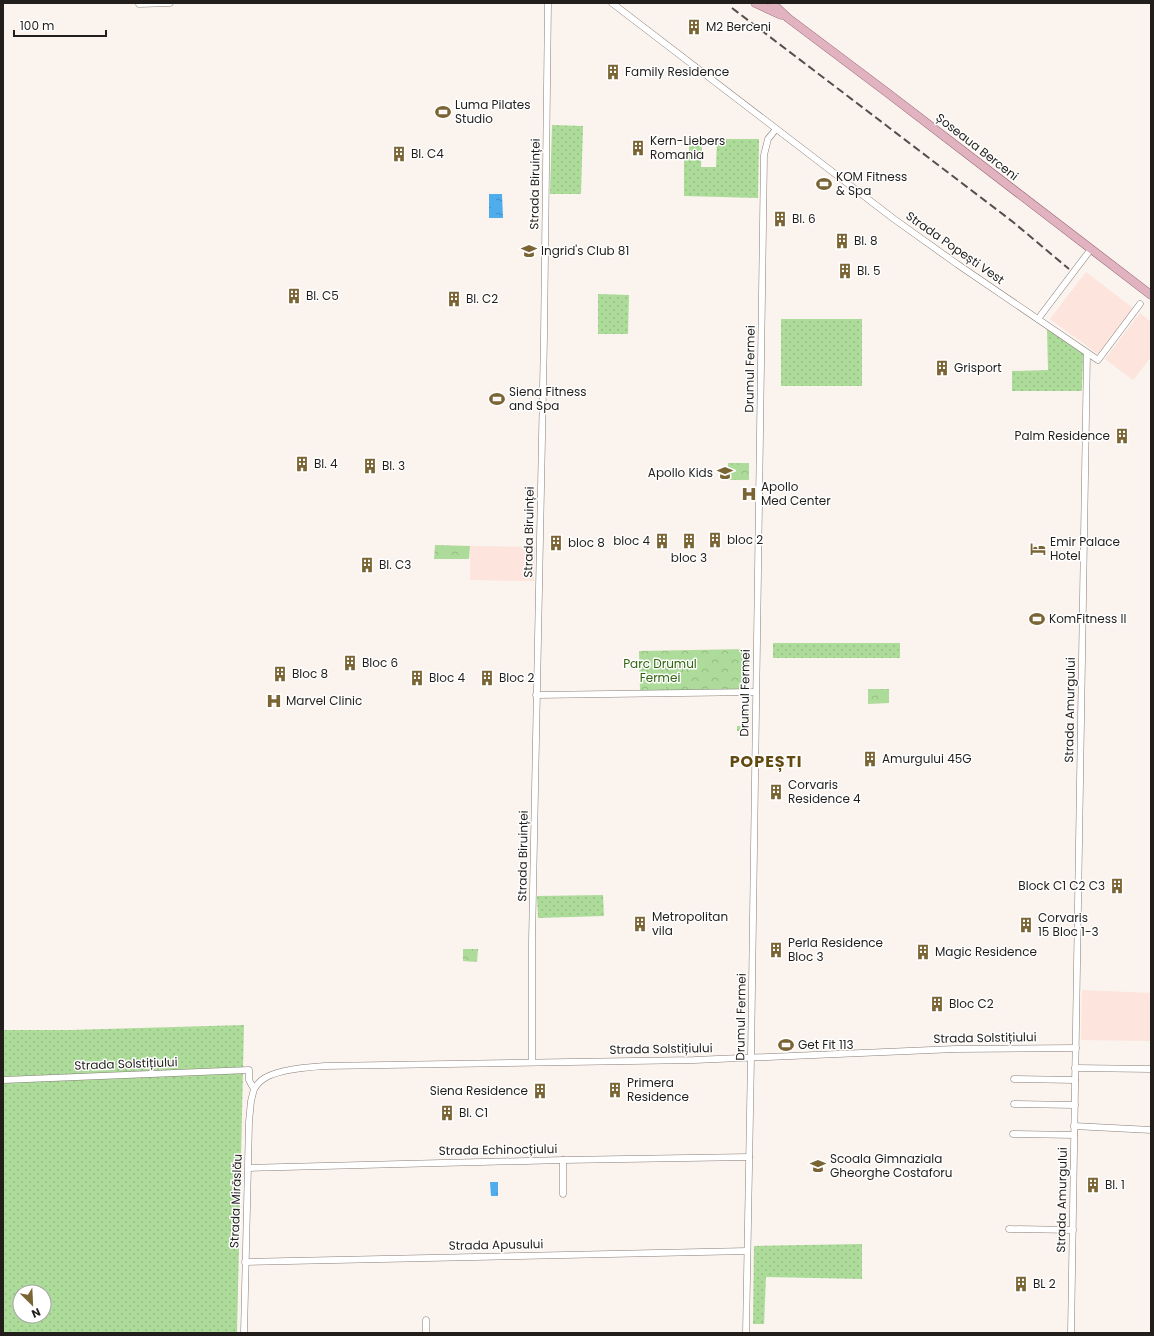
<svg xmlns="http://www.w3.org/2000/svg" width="1154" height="1336" font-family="Poppins,sans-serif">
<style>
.commercial{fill:#fde4dc}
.grass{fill:url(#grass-dots);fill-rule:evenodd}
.park{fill:url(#park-crowns)}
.pitch{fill:#addb99}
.water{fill:url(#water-ripples)}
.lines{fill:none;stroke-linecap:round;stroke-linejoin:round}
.minor-casing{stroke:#867e7a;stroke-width:7}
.major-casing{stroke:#915e6d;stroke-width:9}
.minor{stroke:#fff;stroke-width:6}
.major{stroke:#e1b3c1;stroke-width:8}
.rail{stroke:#544f4d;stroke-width:2;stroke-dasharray:8 4;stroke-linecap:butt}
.labels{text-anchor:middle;stroke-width:3;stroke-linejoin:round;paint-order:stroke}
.poi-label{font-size:12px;fill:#211e1c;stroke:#fff;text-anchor:start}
.street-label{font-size:12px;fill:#211e1c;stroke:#fff}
.park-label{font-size:12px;fill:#316610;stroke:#fff}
.district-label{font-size:16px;font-weight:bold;letter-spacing:1px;fill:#62490d;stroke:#fff}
</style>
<defs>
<pattern id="grass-dots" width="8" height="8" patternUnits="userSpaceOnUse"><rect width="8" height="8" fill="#addb99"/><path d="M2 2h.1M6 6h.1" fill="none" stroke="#95bc83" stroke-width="1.8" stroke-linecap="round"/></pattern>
<pattern id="park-crowns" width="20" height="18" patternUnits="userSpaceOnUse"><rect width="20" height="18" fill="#addb99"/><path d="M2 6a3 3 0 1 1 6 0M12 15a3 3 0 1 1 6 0" fill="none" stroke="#95bc83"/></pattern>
<pattern id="water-ripples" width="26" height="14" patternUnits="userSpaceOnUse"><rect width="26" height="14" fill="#4fadee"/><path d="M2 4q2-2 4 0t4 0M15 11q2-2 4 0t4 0" fill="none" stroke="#418cc0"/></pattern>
</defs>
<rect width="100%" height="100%" fill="#fbf3ed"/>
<!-- commercial -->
<g class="commercial">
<path d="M1086,272L1133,308L1098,354L1050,319Z"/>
<path d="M1140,313L1151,322V357L1133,380L1105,359Z"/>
<path d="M470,546L535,547L534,581L470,580Z"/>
<path d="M1082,990L1151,993V1041L1081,1040Z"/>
</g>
<!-- grass -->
<g class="grass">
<path d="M552,125L583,126L581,194H550Z"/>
<path d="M717,139H759L758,198L684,196V157H689V143L702,144L701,167H716Z"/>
<path d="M598,294L629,295L628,334H598Z"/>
<rect x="781" y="319" width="81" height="67"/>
<path d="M1047,329L1083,354L1082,391H1012V371L1048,370Z"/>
<rect x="773" y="643" width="127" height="15"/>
<path d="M743,708H747L748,730L737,731V726H743Z"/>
<path d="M603,895L604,916L538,918L537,896Z"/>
<path d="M244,1025L237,1333H3V1030H70ZM20,1292H44V1316H20Z"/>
<path d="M862,1244V1279L766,1277L764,1324H753L754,1246Z"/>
</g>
<!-- park -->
<g class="park">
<rect x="728" y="463" width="21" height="17"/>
<path d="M435,545L470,546L469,559H434Z"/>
<path d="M748,649L747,689L640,691L639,651Z"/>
<path d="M868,689H889V703L868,704Z"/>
<path d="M463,949H478L477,962L463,961Z"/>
</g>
<!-- pitch -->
<path class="pitch" d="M666,675V689H658V676Z"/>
<!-- water -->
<g class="water">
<path d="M489,194H502L503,218H489Z"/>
<path d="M490,1182H498V1196H491Z"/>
</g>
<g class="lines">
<defs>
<g id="minor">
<path d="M612,3L894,219L957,264L1098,360L1140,304"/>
<path d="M139,4L170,3"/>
<path d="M1038,319L1091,249"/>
<path d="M536,695L756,692"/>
<path d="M532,1062V941L544,337L548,3"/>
<path d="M1075,1068L1151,1069"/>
<path d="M1014,1079L1075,1080"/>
<path d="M3,1080L249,1070V1080L254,1089L251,1101L249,1122L244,1333"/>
<path d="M254,1089C256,1086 259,1082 262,1080C274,1070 309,1067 325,1066L694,1060L955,1049L1076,1048"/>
<path d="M1014,1104L1075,1105"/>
<path d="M1074,1126L1151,1130"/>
<path d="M1013,1134L1074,1135"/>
<path d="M249,1168L563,1160L749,1157"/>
<path d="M563,1194V1160"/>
<path d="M1009,1229L1073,1230"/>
<path d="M245,1262L747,1251"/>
<path d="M426,1320V1333"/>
<path d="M746,1333L751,1057L764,155L768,139L776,129"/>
<path d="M1071,1333L1087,353"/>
</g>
<g id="major">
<path d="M755,3L781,15"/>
<path d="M772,3L788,18L889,94L1151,295"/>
</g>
</defs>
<!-- minor casing -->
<use href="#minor" class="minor-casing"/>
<!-- major casing -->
<use href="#major" class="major-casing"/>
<!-- minor -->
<use href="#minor" class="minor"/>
<!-- major -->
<use href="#major" class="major"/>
<!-- rail -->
<path class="rail" d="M732,8L1013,222L1069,269"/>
</g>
<!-- icons -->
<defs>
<symbol id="building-bare" viewBox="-9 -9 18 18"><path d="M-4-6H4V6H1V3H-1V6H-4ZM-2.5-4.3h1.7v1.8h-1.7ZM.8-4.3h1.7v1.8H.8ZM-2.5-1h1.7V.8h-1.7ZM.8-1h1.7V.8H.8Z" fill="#7b6434" stroke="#fff" stroke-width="2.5" paint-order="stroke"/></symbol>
<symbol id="stadium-bare" viewBox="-9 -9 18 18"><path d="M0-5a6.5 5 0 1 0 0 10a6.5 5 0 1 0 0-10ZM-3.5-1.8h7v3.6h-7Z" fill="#7b6434" stroke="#fff" stroke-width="2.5" paint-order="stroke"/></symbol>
<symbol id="school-bare" viewBox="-9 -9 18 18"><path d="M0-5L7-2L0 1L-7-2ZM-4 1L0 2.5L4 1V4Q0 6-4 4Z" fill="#7b6434" stroke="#fff" stroke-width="2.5" paint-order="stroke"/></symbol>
<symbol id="hospital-bare" viewBox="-9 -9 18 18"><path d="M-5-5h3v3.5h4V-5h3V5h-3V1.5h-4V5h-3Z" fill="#7b6434" stroke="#fff" stroke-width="2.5" paint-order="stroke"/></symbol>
<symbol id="hotel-bare" viewBox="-9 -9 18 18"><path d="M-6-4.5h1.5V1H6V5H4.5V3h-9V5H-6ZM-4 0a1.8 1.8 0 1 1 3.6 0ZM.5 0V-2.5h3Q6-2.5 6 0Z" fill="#7b6434" stroke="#fff" stroke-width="2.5" paint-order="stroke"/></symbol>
</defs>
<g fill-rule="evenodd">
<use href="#building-bare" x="683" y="16" width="22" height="22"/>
<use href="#building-bare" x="602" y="61" width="22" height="22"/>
<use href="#stadium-bare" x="432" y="101" width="22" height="22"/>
<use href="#building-bare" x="627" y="137" width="22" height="22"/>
<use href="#building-bare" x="388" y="143" width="22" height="22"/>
<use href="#stadium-bare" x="813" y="173" width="22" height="22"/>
<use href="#building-bare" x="769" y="208" width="22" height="22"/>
<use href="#building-bare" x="831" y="230" width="22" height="22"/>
<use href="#school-bare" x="518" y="240" width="22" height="22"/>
<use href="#building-bare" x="834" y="260" width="22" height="22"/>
<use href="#building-bare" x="283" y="285" width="22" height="22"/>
<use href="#building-bare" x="443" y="288" width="22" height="22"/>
<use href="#building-bare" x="931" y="357" width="22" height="22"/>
<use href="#stadium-bare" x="486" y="388" width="22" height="22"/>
<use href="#building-bare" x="1111" y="425" width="22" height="22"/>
<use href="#building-bare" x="291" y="453" width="22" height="22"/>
<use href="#building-bare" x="359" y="455" width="22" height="22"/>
<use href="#school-bare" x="714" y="462" width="22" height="22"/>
<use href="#hospital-bare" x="738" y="483" width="22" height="22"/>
<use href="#building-bare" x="704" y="529" width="22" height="22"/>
<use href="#building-bare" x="651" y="530" width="22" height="22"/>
<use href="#building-bare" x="678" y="530" width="22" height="22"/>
<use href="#building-bare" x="545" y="532" width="22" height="22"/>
<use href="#hotel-bare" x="1027" y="538" width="22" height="22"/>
<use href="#building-bare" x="356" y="554" width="22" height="22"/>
<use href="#stadium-bare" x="1026" y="608" width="22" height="22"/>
<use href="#building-bare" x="339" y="652" width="22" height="22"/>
<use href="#building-bare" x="269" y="663" width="22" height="22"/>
<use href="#building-bare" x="406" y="667" width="22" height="22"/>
<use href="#building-bare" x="476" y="667" width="22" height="22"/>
<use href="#hospital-bare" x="263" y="690" width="22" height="22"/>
<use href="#building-bare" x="859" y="748" width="22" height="22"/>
<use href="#building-bare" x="765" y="781" width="22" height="22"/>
<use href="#building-bare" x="1106" y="875" width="22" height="22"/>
<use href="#building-bare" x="629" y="913" width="22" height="22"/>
<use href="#building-bare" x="1015" y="914" width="22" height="22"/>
<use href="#building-bare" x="765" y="939" width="22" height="22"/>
<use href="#building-bare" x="912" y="941" width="22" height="22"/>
<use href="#building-bare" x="926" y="993" width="22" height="22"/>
<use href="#stadium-bare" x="775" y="1034" width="22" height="22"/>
<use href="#building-bare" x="604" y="1079" width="22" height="22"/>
<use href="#building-bare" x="529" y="1080" width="22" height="22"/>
<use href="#building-bare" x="436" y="1102" width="22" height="22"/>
<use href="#school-bare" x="807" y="1155" width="22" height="22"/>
<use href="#building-bare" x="1082" y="1174" width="22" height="22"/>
<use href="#building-bare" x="1010" y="1273" width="22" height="22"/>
</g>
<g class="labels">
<!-- poi labels -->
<g class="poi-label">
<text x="706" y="31">M2 Berceni</text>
<text x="625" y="76">Family Residence</text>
<text x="455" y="109">Luma Pilates<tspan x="455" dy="14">Studio</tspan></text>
<text x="650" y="145">Kern-Liebers<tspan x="650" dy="14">Romania</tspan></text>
<text x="411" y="158">Bl. C4</text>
<text x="836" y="181">KOM Fitness<tspan x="836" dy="14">&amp; Spa</tspan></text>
<text x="792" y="223">Bl. 6</text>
<text x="854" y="245">Bl. 8</text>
<text x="541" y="255">Ingrid's Club 81</text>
<text x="857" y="275">Bl. 5</text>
<text x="306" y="300">Bl. C5</text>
<text x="466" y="303">Bl. C2</text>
<text x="954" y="372">Grisport</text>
<text x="509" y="396">Siena Fitness<tspan x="509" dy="14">and Spa</tspan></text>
<text x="1110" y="440" text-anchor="end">Palm Residence</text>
<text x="314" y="468">Bl. 4</text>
<text x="382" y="470">Bl. 3</text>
<text x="713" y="477" text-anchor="end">Apollo Kids</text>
<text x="761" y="491">Apollo<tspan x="761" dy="14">Med Center</tspan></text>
<text x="727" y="544">bloc 2</text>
<text x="650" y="545" text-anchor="end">bloc 4</text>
<text x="1050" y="546">Emir Palace<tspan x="1050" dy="14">Hotel</tspan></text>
<text x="568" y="547">bloc 8</text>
<text x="689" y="562" text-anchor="middle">bloc 3</text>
<text x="379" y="569">Bl. C3</text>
<text x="1049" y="623">KomFitness II</text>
<text x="362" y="667">Bloc 6</text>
<text x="292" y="678">Bloc 8</text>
<text x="429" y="682">Bloc 4</text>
<text x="499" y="682">Bloc 2</text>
<text x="286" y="705">Marvel Clinic</text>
<text x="882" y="763">Amurgului 45G</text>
<text x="788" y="789">Corvaris<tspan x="788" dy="14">Residence 4</tspan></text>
<text x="1105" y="890" text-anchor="end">Block C1 C2 C3</text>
<text x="652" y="921">Metropolitan<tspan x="652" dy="14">vila</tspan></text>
<text x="1038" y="922">Corvaris<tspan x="1038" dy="14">15 Bloc 1-3</tspan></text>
<text x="788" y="947">Perla Residence<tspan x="788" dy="14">Bloc 3</tspan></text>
<text x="935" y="956">Magic Residence</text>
<text x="949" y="1008">Bloc C2</text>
<text x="798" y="1049">Get Fit 113</text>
<text x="627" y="1087">Primera<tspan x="627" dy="14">Residence</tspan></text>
<text x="528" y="1095" text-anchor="end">Siena Residence</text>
<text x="459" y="1117">Bl. C1</text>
<text x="830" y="1163">Scoala Gimnaziala<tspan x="830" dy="14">Gheorghe Costaforu</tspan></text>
<text x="1105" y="1189">Bl. 1</text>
<text x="1033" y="1288">BL 2</text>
</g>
<!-- street labels -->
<g class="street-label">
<text transform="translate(977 147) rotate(38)" y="4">Șoseaua Berceni</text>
<text transform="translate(535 184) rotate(-89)" y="4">Strada Biruinței</text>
<text transform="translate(955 248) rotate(35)" y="4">Strada Popești Vest</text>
<text transform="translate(750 369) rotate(-89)" y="4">Drumul Fermei</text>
<text transform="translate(529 532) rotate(-89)" y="4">Strada Biruinței</text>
<text transform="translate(745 693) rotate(-89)" y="4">Drumul Fermei</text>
<text transform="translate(1070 710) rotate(-89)" y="4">Strada Amurgului</text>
<text transform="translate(523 856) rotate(-89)" y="4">Strada Biruinței</text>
<text transform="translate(741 1017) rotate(-89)" y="4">Drumul Fermei</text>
<text transform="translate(985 1038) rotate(-1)" y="4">Strada Solstițiului</text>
<text transform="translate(661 1049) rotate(-1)" y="4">Strada Solstițiului</text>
<text transform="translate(126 1064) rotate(-2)" y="4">Strada Solstițiului</text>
<text transform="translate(498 1150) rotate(-1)" y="4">Strada Echinocțiului</text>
<text transform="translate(1062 1200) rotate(-89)" y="4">Strada Amurgului</text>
<text transform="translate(236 1201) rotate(-88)" y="4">Strada Mirăslău</text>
<text transform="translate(496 1245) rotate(-1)" y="4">Strada Apusului</text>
</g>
<!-- park labels -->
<g class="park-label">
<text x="660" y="668">Parc Drumul<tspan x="660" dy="14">Fermei</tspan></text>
</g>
<!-- district labels -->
<g class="district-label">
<text x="766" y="767">POPEȘTI</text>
</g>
</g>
<!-- border -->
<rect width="1154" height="1336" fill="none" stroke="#211e1c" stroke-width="8"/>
<!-- north arrow -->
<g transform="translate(32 1304) rotate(156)"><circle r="19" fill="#ffffff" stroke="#a6a5a4"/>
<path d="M0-3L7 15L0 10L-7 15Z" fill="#7b6434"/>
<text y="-6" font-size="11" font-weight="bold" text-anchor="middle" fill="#211e1c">N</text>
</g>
<!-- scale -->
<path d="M14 30v6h92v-6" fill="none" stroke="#211e1c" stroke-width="2"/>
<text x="20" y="30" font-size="12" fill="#211e1c" stroke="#ffffff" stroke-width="3" paint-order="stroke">100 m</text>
</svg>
